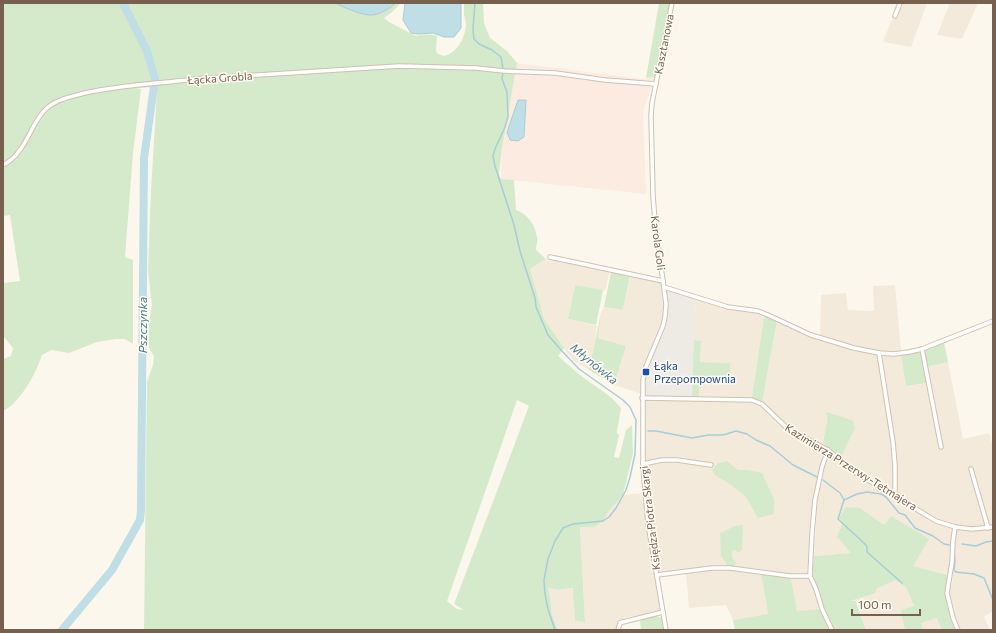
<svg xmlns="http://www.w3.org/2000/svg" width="996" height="633" font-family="Commissioner,sans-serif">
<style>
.residential{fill:#f4eadb}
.commercial{fill:#fcebe1}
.industrial{fill:#eeeae4}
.green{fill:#d5eaca;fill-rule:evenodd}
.water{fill:#c0dee6;stroke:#a7cdd8}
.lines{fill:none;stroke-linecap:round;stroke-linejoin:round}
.stream{stroke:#a7cdd8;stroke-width:1.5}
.river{stroke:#c0dee6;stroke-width:8}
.street-casing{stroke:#cfc0b1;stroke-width:5.5}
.street{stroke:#fff;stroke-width:3.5}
.transit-dot{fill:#1a4fb4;stroke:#fefbf3;stroke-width:1.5}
.labels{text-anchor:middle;stroke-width:3;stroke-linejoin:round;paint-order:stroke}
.street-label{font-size:11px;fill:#78604f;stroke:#fefbf3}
.transit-label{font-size:11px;fill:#164399;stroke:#fefbf3;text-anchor:start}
.water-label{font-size:12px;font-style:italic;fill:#487a8a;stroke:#fefbf3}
</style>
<rect width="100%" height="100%" fill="#fcf7ec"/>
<!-- residential -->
<g class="residential">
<path d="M898,3H927L911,47L883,42Z"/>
<path d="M950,3H978L962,39L937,35Z"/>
<path d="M550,257L610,270L605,291L575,285L568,319L597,326L595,339V341L589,370L573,360L561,345L544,319L530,269Z"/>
<path d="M631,274L663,281L665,317L642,394L614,385L626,346L598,338L601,313L604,307L623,310Z"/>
<path d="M895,285L901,350L906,386L930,383L927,367L948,362L963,439L989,433L993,447V611L984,617L990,630H958L953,618L947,593L949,586L952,585L953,572H951L950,575L913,566L891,516L884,525L860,508L843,522L851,553L814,556L817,504L825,465L830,456L857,476L874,485L839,460L855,428L826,412L827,420L823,443L828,450L822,467L815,500L810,575L822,609L797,612L790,576L761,573L768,614L733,620L726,605L689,608L686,574L703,570L655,574L661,611L624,618L616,627V630H558L552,615L550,596L547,588L557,590L574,588L575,621L585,622L580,526L587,527H595L603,521L606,517L607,513L623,495L645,493L642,398L699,399V376L729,363L700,362L701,341L694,340L696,297L728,307L764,313L752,400L762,404L777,319L820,337L821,295L846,293L848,310L874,311L873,286Z"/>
<path d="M895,580L906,587L914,606L900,610L905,630H866L857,601L849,602L876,593V589Z"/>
<path d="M938,618L942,630H923L920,623Z"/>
</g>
<!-- commercial -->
<path class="commercial" d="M517,63L641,79L655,77L643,112L646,194L501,179L502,144Z"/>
<!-- industrial -->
<path class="industrial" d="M664,287L696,297L692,400L642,398L643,380L665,317Z"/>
<!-- green -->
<g class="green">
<path d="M3,3H335L360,13L386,10L396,3H401L392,12L384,18L389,22L416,36C421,34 433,34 437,36L436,50L437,53C443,57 446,56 451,53C460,47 465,36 466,25C466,21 464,17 464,13C464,9 464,6 464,3H483L484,23L490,38L507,51L517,63L502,148L499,174L501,179L514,180L516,210C528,214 535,225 537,237C538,241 536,246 536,250L546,259L530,269L544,319L564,348L558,356L580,375L612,398L621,408L617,431V433L619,435L614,457L619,458L626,430L632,425L633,453L623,495L607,513L606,517L603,521L595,527H580L585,622L575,621L573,588L557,590L548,588L550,596L552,615L558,630H144L147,382L153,365L154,356L149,348V322L152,305L148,271L151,191L157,91L155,87L136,88L141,89L133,153L125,257L133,260V344L125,339H116L97,342L69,353L51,350L42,355C36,372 27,390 13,404C10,407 6,409 3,411V359L11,356L13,348L4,337L3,283L20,281L10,215L3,216ZM517,400L529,406L491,507L454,604L464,610L457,609L447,601Z"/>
<path d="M659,3H670L655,77L646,78Z"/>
<path d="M611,272L630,276L623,310L604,307Z"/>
<path d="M575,285L603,290L596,325L568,319Z"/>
<path d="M601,313L598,338L626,346L614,385L589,370Z"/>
<path d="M764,315L777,320L762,403L752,398Z"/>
<path d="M694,340L701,341L700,362L730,363V376H699V397H692Z"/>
<path d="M944,342L948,362L927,367L924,350Z"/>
<path d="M920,352L927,383L906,386L901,355Z"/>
<path d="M826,412L852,420L855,428L841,457L823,443L827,420Z"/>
<path d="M727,461L738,470H748L762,473L774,499V514L758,518L746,497L731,485L715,475L712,470L718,463Z"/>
<path d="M846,507L860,508L884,525L891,516L929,539L913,566L948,575L946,593L951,619L957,630H942L937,618L921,623L923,630H905L900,610L914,606L906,587L895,580L876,589V593L851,601H856L866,630H835L824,608L812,574L814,556L851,553L837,537L843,522L839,518Z"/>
<path d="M743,525L742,550L738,553L735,550L732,551V558L736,562L735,567L728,566L721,556L720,533L735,526Z"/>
<path d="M761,573L791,579L797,611L822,609V615L831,630H735L733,620L768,614Z"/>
<path d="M656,616L662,618L664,630H641L640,620Z"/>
</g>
<!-- water -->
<g class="water">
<path d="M335,3H396C390,8 378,16 370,15C361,15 343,7 335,3Z"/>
<path d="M405,3H461V28L454,37H444L433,33L418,34L411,33L403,20Z"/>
<path d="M518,100H526L524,137L518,141L510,140L507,132Z"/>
</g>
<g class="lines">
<!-- stream -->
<g class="stream">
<path d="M475,3L473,29L474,39L479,44L492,50L501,57L503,69"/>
<path d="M503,73L502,79L507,92L508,117L505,127L495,149L493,156L495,166L514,225L520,251L535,298L536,307L548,335L561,350L579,369L623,400L630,407L636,420L635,454L630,477L626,490L616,508L609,517L603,521L573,524L563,528L555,541L548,559L544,580L545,594L548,609L555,630"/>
<path d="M648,431H656L692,438L708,435H723L736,431L747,434L756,440L770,446L793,465L817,477"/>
<path d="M823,480L840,493L844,500L838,519L867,546V552L902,583"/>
<path d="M844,500L857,494L867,492L881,494L886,497L899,513L905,515L915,528L933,536L944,544L949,545"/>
<path d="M962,544L976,546L986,542L993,541"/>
<path d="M954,548L955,561L954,570L956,572L974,574L984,578L993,600"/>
</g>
<!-- river -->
<path class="river" d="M62,630L112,570L140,520L141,510L144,158L155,79L147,51L123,3"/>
<defs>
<g id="street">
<path d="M895,16L900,3"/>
<path d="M3,165C9,162 15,157 19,151C30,138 34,119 47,108C56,100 69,97 81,94C118,85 157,84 195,79L399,66L476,68L504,71L555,73L605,80L656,84"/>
<path d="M550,257L663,281"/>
<path d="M664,287L728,307L758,311L768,315L811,335L854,348L879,353L894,354L909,352L922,349L993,321"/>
<path d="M922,349L941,447"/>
<path d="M879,353L893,442L895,466V491L894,495"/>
<path d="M642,398L752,400L762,404L788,429L828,450L856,473L936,521L955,527L972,529L993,527"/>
<path d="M828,450L822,467L815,500L812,533L810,576L816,589L822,609L832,630"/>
<path d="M643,464L662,460H677L711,465"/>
<path d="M971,469L988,528"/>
<path d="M955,527L953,541L952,562L947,593L953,618L958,630"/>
<path d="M657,575L712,568H730L790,576H810"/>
<path d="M618,630L620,623L623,622L663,612"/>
<path d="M666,630L648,524L644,479L643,464V380L645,369L663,326L665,317L666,304L655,221L653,196L651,116L652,103L672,3"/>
</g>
</defs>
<!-- street casing -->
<use href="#street" class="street-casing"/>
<!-- street -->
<use href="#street" class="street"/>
</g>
<!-- markers -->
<rect class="transit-dot" x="642" y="368" width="8" height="8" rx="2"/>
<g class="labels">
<!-- street labels -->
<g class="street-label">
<text transform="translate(664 44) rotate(-79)" y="4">Kasztanowa</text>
<text transform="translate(220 78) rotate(-4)" y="4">Łącka Grobla</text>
<text transform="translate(658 243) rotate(83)" y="4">Karola Goli</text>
<text transform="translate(851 467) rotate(32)" y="4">Kazimierza Przerwy-Tetmajera</text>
<text transform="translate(650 518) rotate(-97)" y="4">Księdza Piotra Skargi</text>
</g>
<!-- transit labels -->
<g class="transit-label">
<text x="654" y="370">Łąka<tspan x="654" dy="13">Przepompownia</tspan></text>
</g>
<!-- water labels -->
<g class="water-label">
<text transform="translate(143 325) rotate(-90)" y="4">Pszczynka</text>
<text transform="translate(594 364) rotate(39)" y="4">Młynówka</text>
</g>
</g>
<!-- border -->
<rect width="996" height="633" fill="none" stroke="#78604f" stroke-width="8"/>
<!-- scale -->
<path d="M852 609v6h68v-6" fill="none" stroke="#78604f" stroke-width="2"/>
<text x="858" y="609" font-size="12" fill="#78604f" stroke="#fefbf3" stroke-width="3" paint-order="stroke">100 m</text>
</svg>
